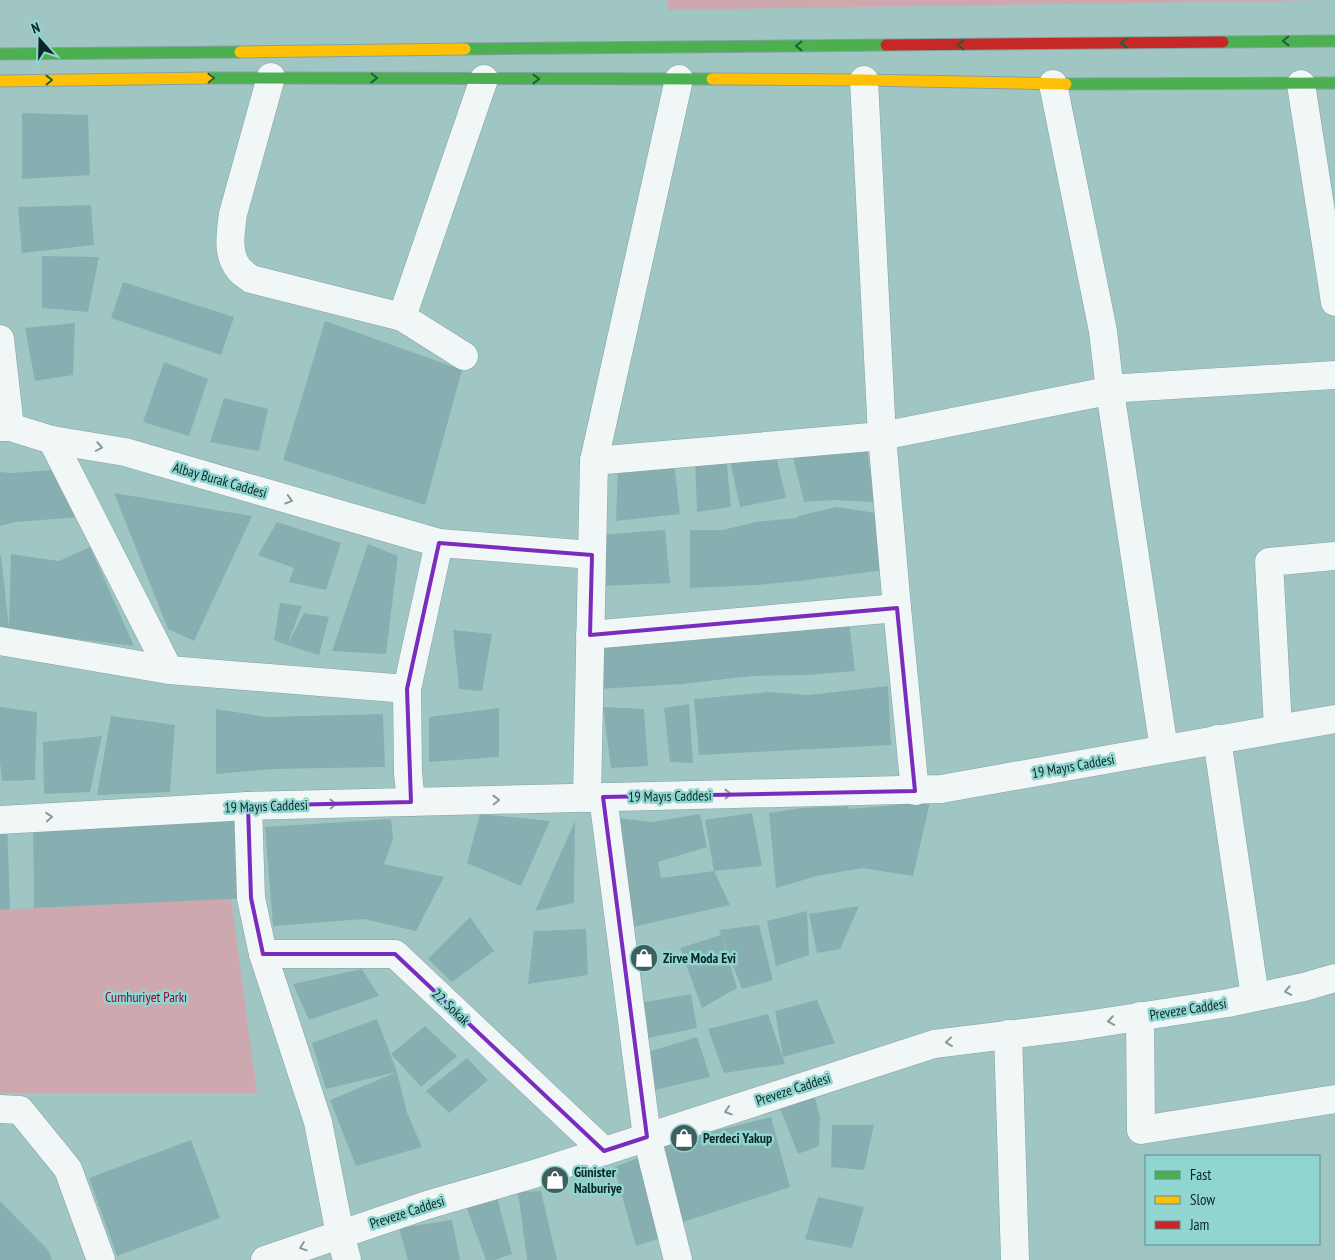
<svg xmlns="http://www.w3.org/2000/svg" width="1335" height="1260" font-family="'PT Sans Narrow',sans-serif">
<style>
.green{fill:#cda8af}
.building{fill:#87afb2}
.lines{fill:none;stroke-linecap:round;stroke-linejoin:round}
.street-casing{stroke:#84a2a1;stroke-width:29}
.fast-casing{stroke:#84a2a1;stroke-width:13}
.slow-casing{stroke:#84a2a1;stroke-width:13}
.jam-casing{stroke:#84a2a1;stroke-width:13}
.street{stroke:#f1f6f6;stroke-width:28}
.fast{stroke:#4caf50;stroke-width:11}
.slow{stroke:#ffc107;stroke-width:11}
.jam{stroke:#c62828;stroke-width:11}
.oneway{stroke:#245d36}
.oneway2{stroke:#899998}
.marked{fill:none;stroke:#7b2cbf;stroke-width:4;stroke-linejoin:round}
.labels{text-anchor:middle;stroke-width:5;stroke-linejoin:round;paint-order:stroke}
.street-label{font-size:14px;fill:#0a2725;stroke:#91d5d1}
.poi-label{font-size:14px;font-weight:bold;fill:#0a2725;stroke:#91d5d1;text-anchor:start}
.park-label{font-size:14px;fill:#900636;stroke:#91d5d1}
</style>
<rect width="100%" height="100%" fill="#a0c6c4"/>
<!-- green -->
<g class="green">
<path d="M667,0H1330L668,10Z"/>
<path d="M231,898L257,1093H0V910Z"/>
</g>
<!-- building -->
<g class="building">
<path d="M22,113L88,115L90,175L22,179Z"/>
<path d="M91,205L94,245L22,253L18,207Z"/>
<path d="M42,256L99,257L88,312L42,308Z"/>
<path d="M123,282L234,317L221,355L111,318Z"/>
<path d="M325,321L462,370L425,505L283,460Z"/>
<path d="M75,323L73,375L35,381L25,328Z"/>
<path d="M164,362L208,379L189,436L143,422Z"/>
<path d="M224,398L268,409L259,451L210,442Z"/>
<path d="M867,448L874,502L834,500L804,502L792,453Z"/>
<path d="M775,451L786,498L740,507L729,456Z"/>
<path d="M726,456L731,507L697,512L695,460Z"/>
<path d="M674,463L680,514L616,521L618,467Z"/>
<path d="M53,470L81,517L15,522L0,526V472L11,473Z"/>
<path d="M114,493L252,516L194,641L168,629Z"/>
<path d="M836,507L876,513L885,570L799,581L756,585L690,588V530H723L755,522L796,518L798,516Z"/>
<path d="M277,522L341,543L326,590L289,582L294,568L258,555Z"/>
<path d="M665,530L670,583L602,586L598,535Z"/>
<path d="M368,544L398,556L386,654L332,651Z"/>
<path d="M90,547L134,646L50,636L9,628L0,629V556H1L9,628L11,554L59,561Z"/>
<path d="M280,603L302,606L287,645L274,640Z"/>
<path d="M304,613L329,617L319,655L287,645Z"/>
<path d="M849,621L855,671L807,675L752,676L682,684L599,689L602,639L710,632L747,636L780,629Z"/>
<path d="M453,630L492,634L482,691L459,689Z"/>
<path d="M888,686L891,745L699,755L694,699L768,692L808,695Z"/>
<path d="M689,704L693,763L670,762L664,708Z"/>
<path d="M0,707L37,712L35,780L2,781L0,762Z"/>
<path d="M603,707L644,709L648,766L611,768Z"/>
<path d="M499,708V757L429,762V717Z"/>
<path d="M216,709L267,717L383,714L385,767L273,769L216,774Z"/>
<path d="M111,716L175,725L170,792L97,795Z"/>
<path d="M102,736L90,792L44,794L43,742Z"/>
<path d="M930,802L913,876L862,868L817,876L776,888L769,813L801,808L848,806L849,809Z"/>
<path d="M248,806L251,898L34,908L33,818Z"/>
<path d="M752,813L762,866L714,871L730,905L628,928L609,817L651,822L700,814L707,847L658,862L661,878L714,871L705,820Z"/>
<path d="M480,814L550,821L521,886L467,863Z"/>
<path d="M391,819L393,839L384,864L444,877L416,931L364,919L273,926L265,827Z"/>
<path d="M0,820H7L10,909L0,910Z"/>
<path d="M575,821L574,903L535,911Z"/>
<path d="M859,906L840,949L817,953L809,914Z"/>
<path d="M807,911L809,955L776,966L767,921Z"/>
<path d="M470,917L494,951L452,982L428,959Z"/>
<path d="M759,925L773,980L742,989L722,938L737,988L702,1008L680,948L721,935L719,930Z"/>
<path d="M586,929L588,975L528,984L534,931Z"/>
<path d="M362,969L379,996L309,1020L293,984Z"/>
<path d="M691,994L697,1028L643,1039L640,1003Z"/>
<path d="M817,1000L835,1043L783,1057L775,1011Z"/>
<path d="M768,1014L785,1064L724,1073L708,1029Z"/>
<path d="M377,1019L397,1072L326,1089L312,1043Z"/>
<path d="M425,1026L457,1056L421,1087L391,1054Z"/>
<path d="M697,1037L710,1077L654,1090L645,1053Z"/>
<path d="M467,1058L488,1080L449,1113L426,1091Z"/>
<path d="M397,1072L407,1113L422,1147L356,1166L330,1100Z"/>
<path d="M814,1095L820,1117L819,1146L798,1154L780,1108Z"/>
<path d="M771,1117L790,1187L683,1222L662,1144Z"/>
<path d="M832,1125H874L864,1170L831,1167Z"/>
<path d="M191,1140L220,1218L117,1256L89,1178Z"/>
<path d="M638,1158L661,1238L636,1246L614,1167Z"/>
<path d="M541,1191L557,1260H527L518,1192Z"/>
<path d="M497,1197L512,1254L495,1260H486L466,1206Z"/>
<path d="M818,1197L864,1207L852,1248L805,1239Z"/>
<path d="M0,1201L49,1251L52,1260H0Z"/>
<path d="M452,1220L460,1260H408L399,1228Z"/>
</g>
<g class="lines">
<defs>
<g id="street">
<path d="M271,77L233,214C231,231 226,254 239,269C242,273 247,276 251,279L402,317L464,356"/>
<path d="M864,80L882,436L897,608L915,791"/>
<path d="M1053,84L1103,331L1110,391L1164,749"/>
<path d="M1301,84L1335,302"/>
<path d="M402,317L484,79"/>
<path d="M0,339L10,427"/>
<path d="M0,427H10L52,440L125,452L439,543L592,555"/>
<path d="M52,440L169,670"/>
<path d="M594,461L882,436L1123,388L1335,375"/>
<path d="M590,635L897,608"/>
<path d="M0,641L169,670L407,689"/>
<path d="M1278,728L1269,562L1335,556"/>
<path d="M1217,739L1255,997"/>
<path d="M603,797L647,1137L678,1260"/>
<path d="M587,798L594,461L679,79"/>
<path d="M411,802L408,773L407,689L439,543"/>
<path d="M248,806L251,898L263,954L318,1122L340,1234L347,1260"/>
<path d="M0,820L248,806L941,789L1335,719"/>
<path d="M263,954H395L604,1151"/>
<path d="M1140,1016L1141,1130L1335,1099"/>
<path d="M1008,1034L1015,1260"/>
<path d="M0,1109L20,1110L68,1169L101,1260"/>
<path d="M265,1260L427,1205L534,1174L934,1044L1080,1026L1228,1003L1304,987L1335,978"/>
</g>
<g id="fast">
<path d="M1223,42L1335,41"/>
<path d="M465,49L886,45"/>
<path d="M0,54L240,52"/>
<path d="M208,78L712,79"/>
<path d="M1066,84L1335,83"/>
</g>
<g id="slow">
<path d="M240,52L465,49"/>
<path d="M712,79L864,80L1066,84"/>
<path d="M0,81L208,78"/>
</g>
<path id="jam" d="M886,45L1223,42"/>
</defs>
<!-- street casing -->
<use href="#street" class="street-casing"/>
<!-- fast casing -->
<use href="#fast" class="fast-casing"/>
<!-- slow casing -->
<use href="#slow" class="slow-casing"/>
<!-- jam casing -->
<use href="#jam" class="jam-casing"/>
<!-- street -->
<use href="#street" class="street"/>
<!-- fast -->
<use href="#fast" class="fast"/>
<!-- slow -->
<use href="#slow" class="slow"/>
<!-- jam -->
<use href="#jam" class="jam"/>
</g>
<!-- one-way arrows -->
<defs><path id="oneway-chevron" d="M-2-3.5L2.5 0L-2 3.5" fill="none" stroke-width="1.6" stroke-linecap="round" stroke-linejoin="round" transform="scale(1.25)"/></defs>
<g class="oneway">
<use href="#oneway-chevron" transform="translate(1286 41) rotate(179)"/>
<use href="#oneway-chevron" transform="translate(1124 43) rotate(179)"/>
<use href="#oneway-chevron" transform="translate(961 45) rotate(179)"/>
<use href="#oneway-chevron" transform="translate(799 46) rotate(179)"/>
<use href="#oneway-chevron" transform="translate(211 78) rotate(-1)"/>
<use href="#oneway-chevron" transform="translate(374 78) rotate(1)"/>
<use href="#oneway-chevron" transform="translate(536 79)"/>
<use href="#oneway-chevron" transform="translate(49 80) rotate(-1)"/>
</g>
<g class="oneway2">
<use href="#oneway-chevron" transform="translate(99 447) rotate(10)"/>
<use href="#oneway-chevron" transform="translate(289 500) rotate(16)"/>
<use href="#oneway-chevron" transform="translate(728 794) rotate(-1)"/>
<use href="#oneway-chevron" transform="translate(496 800) rotate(-1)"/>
<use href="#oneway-chevron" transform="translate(333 804) rotate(-1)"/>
<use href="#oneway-chevron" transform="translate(49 817) rotate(-4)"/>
<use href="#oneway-chevron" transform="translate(1288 991) rotate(169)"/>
<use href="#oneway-chevron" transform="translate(1111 1021) rotate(171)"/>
<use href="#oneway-chevron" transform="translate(949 1042) rotate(173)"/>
<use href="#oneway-chevron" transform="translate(728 1111) rotate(162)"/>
<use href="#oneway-chevron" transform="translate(303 1247) rotate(161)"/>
</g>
<!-- marked area -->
<path class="marked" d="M439,543L592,555L590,635L897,608L915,791L603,797L647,1137L604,1151L395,954H263L251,898L248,806L411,802L407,689Z"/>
<!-- icons -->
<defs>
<symbol id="shop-disc" viewBox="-11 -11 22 22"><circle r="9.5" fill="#3e5f5d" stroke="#91d5d1"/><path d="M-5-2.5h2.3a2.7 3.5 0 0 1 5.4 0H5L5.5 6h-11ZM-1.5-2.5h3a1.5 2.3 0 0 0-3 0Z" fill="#fff"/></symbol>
</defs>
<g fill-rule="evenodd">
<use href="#shop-disc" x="628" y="942" width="32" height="32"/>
<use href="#shop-disc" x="668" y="1122" width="32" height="32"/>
<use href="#shop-disc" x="539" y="1164" width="32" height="32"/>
</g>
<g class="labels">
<!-- street labels -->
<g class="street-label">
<text transform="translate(220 480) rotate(16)" y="5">Albay Burak Caddesi</text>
<text transform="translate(1073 766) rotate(-10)" y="5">19 Mayıs Caddesi</text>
<text transform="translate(670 796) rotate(-1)" y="5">19 Mayıs Caddesi</text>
<text transform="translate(266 806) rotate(-2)" y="5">19 Mayıs Caddesi</text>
<text transform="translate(451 1007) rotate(43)" y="5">22. Sokak</text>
<text transform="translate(1188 1009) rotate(-9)" y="5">Preveze Caddesi</text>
<text transform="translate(793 1089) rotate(-18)" y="5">Preveze Caddesi</text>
<text transform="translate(407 1212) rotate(-18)" y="5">Preveze Caddesi</text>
</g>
<!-- poi labels -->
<g class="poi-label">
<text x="663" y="963">Zirve Moda Evi</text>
<text x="703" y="1143">Perdeci Yakup</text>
<text x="574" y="1177">Günister<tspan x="574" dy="16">Nalburiye</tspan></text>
</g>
<!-- park labels -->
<g class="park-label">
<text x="146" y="1002">Cumhuriyet Parkı</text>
</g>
</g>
<!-- legend -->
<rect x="1145" y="1155" width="175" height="90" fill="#91d5d1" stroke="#5b8f8c"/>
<rect x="1155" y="1171" width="25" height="8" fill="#4caf50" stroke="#5b8f8c"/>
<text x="1190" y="1180" font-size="15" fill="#0a2725">Fast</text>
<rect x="1155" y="1196" width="25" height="8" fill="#ffc107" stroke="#5b8f8c"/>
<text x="1190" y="1205" font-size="15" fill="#0a2725">Slow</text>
<rect x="1155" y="1221" width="25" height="8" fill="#c62828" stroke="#5b8f8c"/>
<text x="1190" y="1230" font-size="15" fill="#0a2725">Jam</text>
<!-- north arrow -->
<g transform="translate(40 40) rotate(340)" stroke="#91d5d1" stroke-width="4" paint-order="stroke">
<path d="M0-4L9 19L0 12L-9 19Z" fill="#0a2725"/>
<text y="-8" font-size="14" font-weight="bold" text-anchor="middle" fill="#0a2725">N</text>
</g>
</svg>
